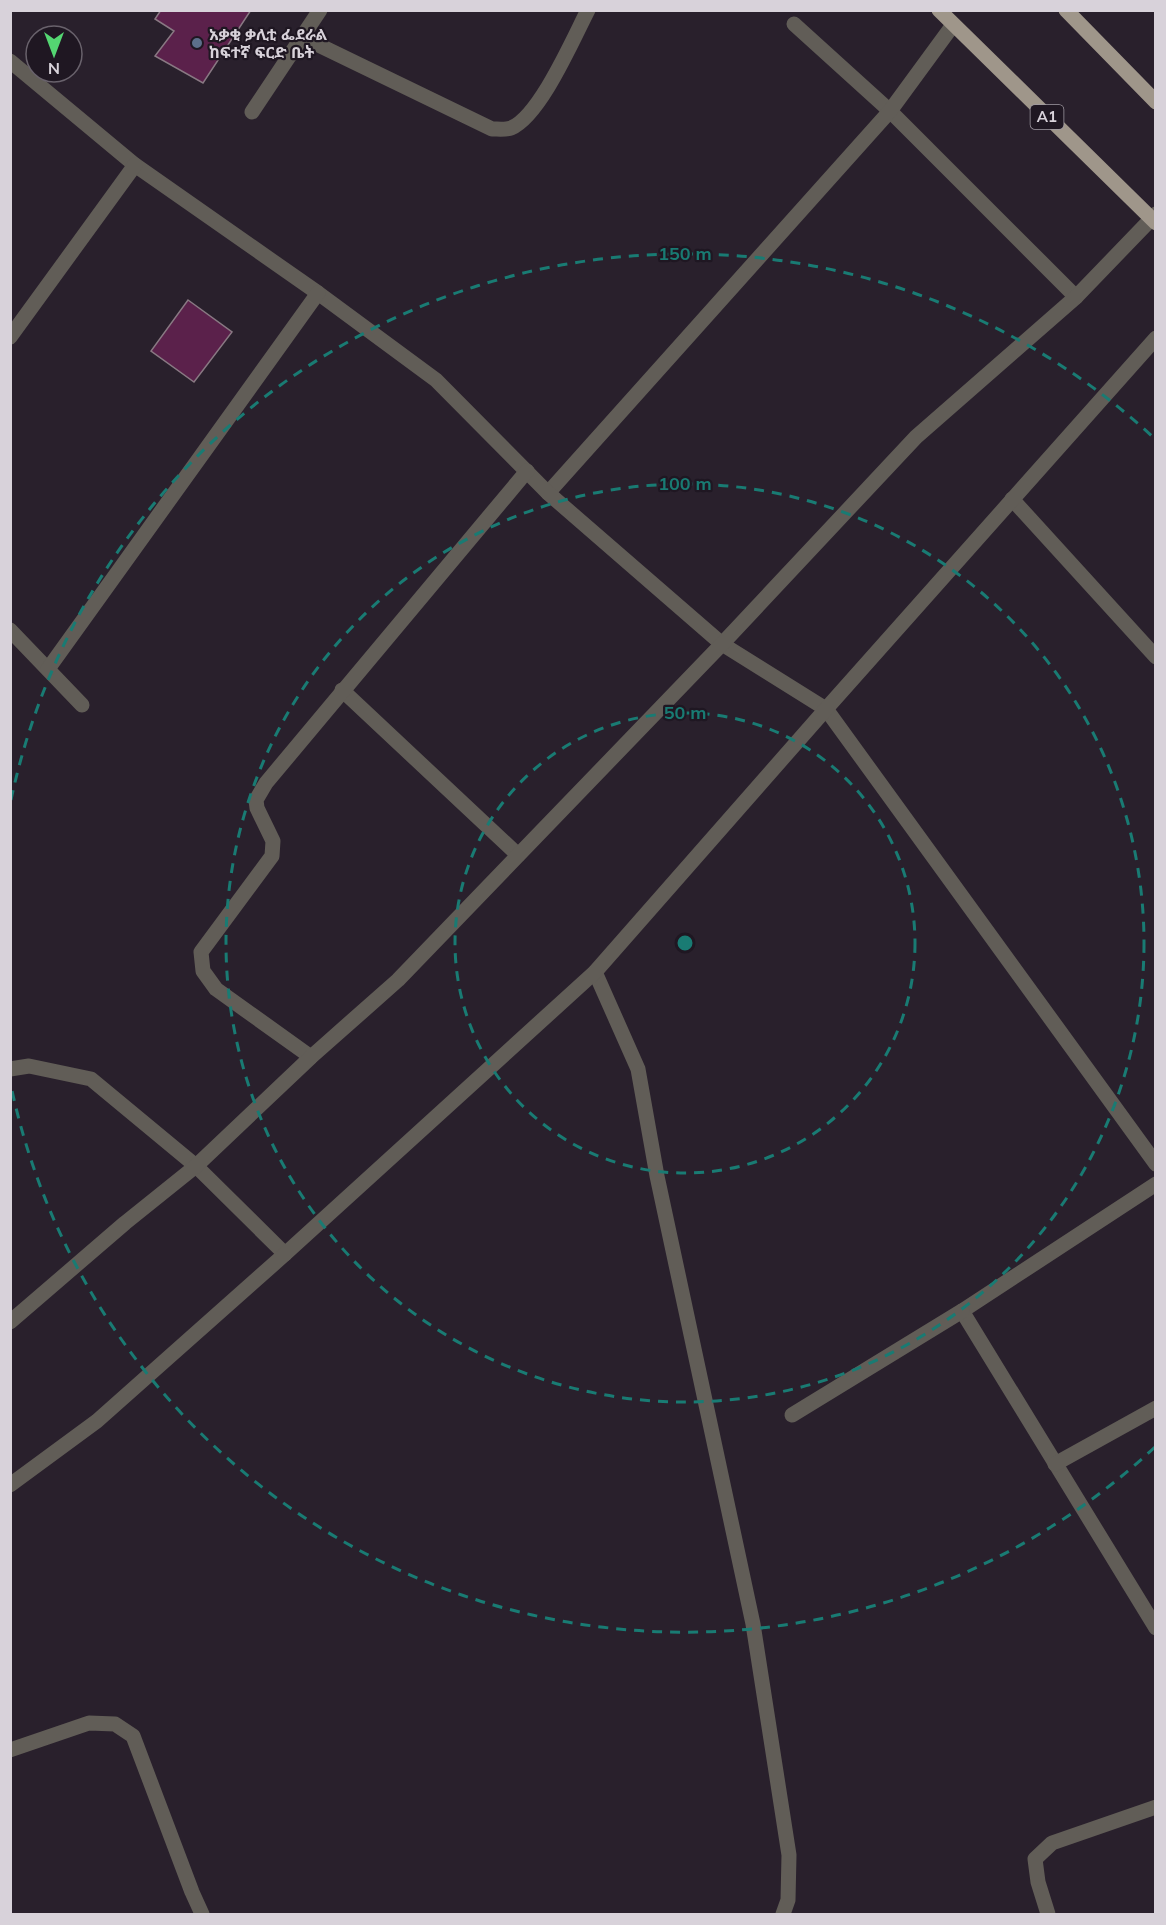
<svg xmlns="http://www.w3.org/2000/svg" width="1166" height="1925" font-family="Mulish,'Noto Sans Ethiopic',sans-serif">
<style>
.building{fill:#5b214b;stroke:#897983;stroke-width:1.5}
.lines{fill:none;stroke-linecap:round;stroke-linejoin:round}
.lane{stroke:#615d57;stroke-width:15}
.street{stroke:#615d57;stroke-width:15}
.primary{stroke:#9f968a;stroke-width:15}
.ring{fill:none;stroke:#197b73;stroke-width:3;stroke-dasharray:10 8}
.service-dot{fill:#5c6f8a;stroke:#1f1722;stroke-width:2}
.labels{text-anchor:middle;stroke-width:4.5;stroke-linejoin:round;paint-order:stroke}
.shield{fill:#1f1722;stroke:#a09aa3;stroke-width:1.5}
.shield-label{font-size:15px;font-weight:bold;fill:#d8d2da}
.poi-label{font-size:16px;font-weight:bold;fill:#d8d2da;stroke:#1f1722;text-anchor:start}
.centre{fill:#197b73;stroke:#1f1722;stroke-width:3}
.ring-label{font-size:18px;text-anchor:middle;font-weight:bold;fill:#197b73;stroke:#1f1722;stroke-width:4.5;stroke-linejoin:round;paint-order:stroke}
</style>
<rect width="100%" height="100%" fill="#29202c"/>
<!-- building -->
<g class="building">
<path d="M161,10H251L203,83L155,56L174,31L155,19Z"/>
<path d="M188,300L232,332L194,382L151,351Z"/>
</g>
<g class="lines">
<!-- lane -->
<g class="lane">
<path d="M794,24L890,111L1076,297"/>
<path d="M302,37L492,129C498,129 506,130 511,128C540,116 573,39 588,10"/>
<path d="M252,112L320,10"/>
<path d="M548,493L890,111L953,25"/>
<path d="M595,972L638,1069L657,1176L753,1624L789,1855L788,1900L783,1914"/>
<path d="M10,1069L29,1066L91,1079L196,1166"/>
</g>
<!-- street -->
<g class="street">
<path d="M10,61L135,165L318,293L436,380L548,493L722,644L826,709L1156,1164"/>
<path d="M10,337L135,165"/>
<path d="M1012,499L1156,657"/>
<path d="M10,630L82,705"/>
<path d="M48,669L318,293"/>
<path d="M342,690L518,855"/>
<path d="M311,1057L216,989L203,971L201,952L272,856L273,841L257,808L256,800L266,783L527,471"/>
<path d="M196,1166L285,1254"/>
<path d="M1156,1184L962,1311L1156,1628"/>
<path d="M10,1322L125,1223L196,1166L311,1057L398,980L722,644L916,437L1076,297L1156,214"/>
<path d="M792,1415L962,1311"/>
<path d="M1055,1464L1156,1408"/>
<path d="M10,1485L97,1421L285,1254L595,972L826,709L1156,338"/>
<path d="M10,1750L89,1723L115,1724L133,1736L192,1892L202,1914"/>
<path d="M1048,1914L1038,1882L1035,1859L1052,1843L1156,1807"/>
</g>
<!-- primary -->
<g class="primary">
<path d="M939,10L1156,223"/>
<path d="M1066,10L1156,102"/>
</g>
</g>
<!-- distance rings -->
<g class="ring">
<circle cx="685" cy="943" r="230"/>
<circle cx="685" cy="943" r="459"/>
<path d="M1155 1447A689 689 0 0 1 11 1086M11 800A689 689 0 0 1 1155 439"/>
</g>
<!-- markers -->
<circle class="service-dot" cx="197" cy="43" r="6"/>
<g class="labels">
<!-- shield labels -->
<rect class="shield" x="1030.5" y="105" width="33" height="24" rx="4.5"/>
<g class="shield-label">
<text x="1047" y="122">A1</text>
</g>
<!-- poi labels -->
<g class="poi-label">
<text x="209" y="40">አቃቂ ቃሊቲ ፌደራል<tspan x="209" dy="18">ከፍተኛ ፍርድ ቤት</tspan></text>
</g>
</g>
<circle cx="685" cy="943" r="9" class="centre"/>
<g class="ring-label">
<text x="685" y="260">150 m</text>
<text x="685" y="490">100 m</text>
<text x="685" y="719">50 m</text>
</g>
<!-- border -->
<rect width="1166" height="1925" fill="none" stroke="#d8d2da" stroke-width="24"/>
<!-- north arrow -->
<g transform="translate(54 54) rotate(180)"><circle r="28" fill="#1f1722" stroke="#69626c" stroke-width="1.5"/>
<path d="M0-4.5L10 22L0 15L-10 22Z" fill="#54d672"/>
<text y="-9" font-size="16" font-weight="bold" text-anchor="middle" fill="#d8d2da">N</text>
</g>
</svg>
